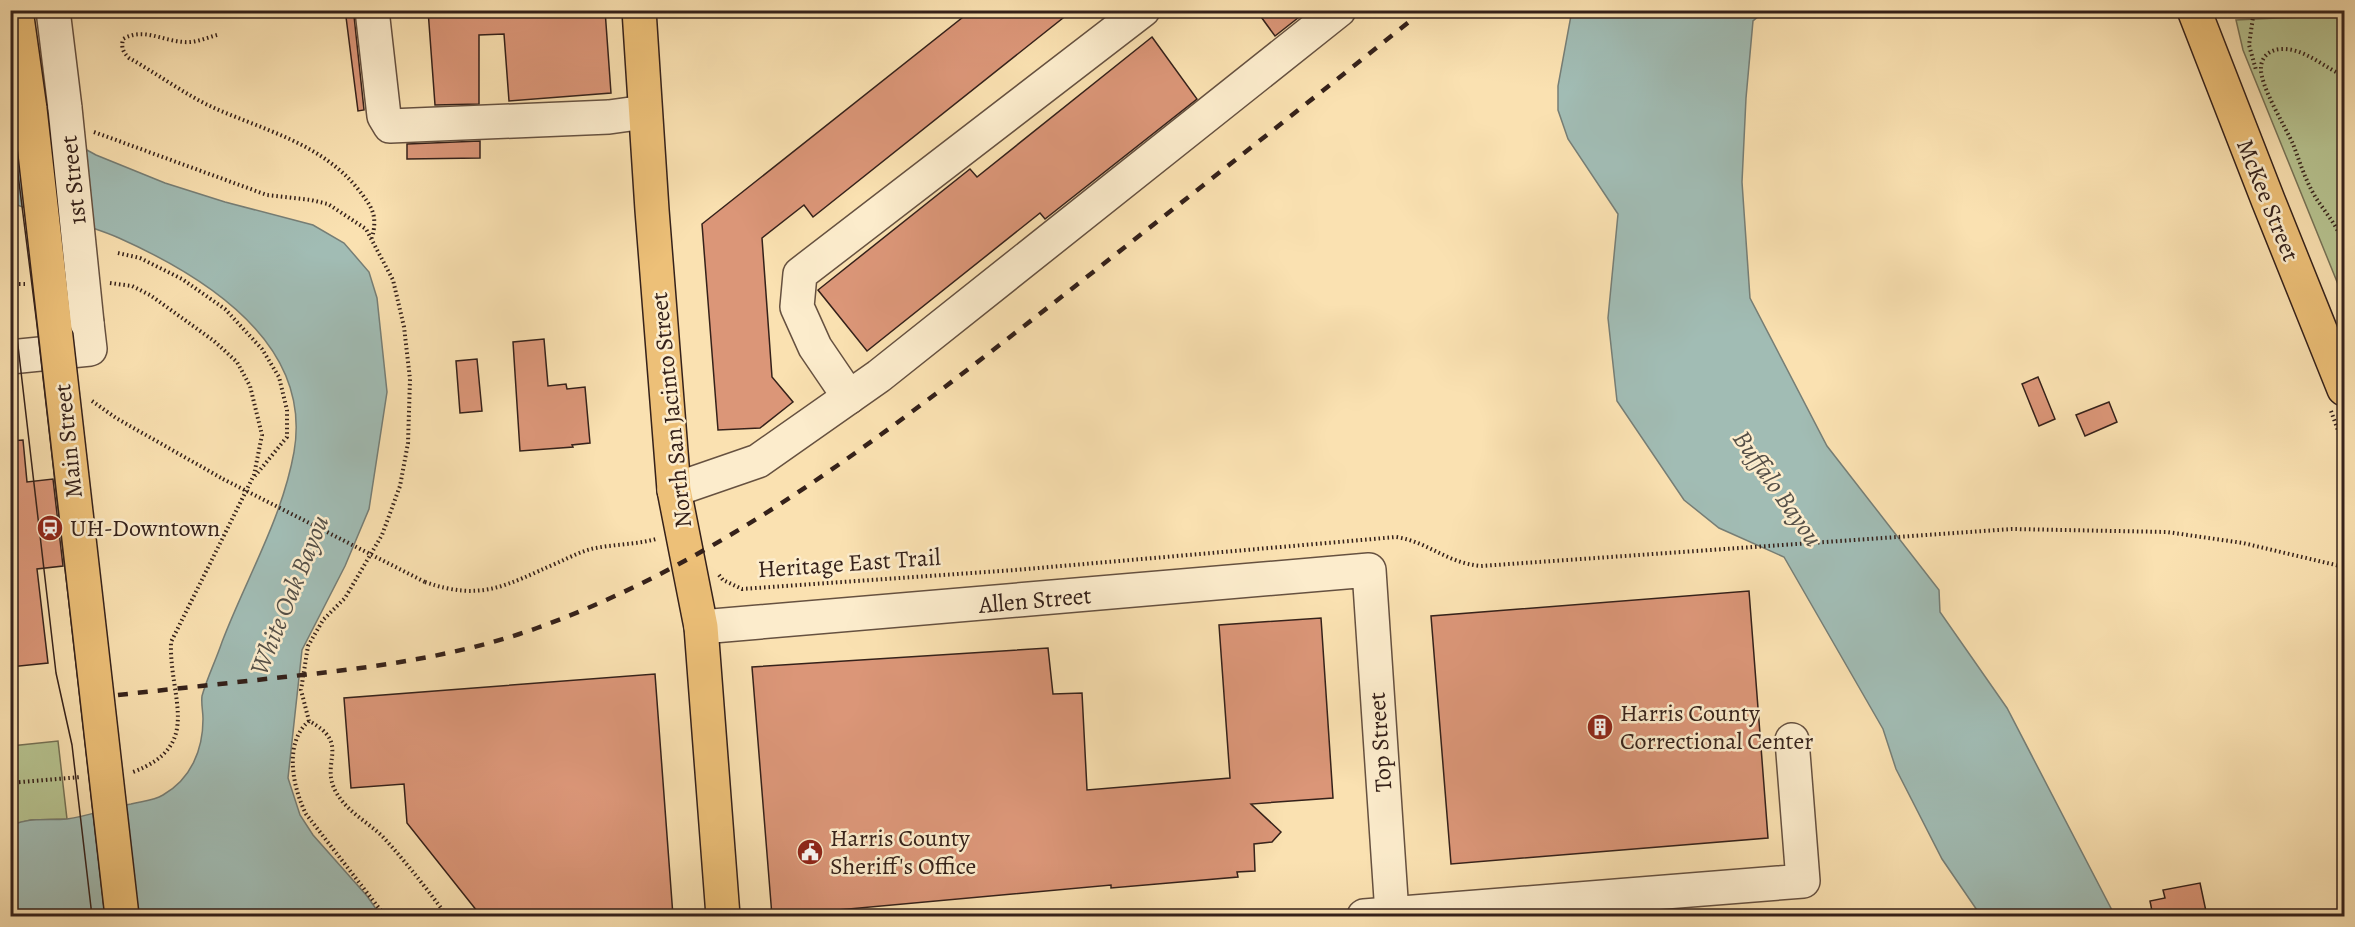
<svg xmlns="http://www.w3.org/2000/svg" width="2355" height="927" font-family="Alegreya,serif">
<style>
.green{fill:#b7c491;stroke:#767256;stroke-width:1.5}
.water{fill:#a1bcb4;stroke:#767e76;stroke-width:1.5}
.building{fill:#db9678;stroke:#35211a;stroke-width:1.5}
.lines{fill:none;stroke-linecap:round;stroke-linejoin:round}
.minor-casing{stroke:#665140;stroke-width:36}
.major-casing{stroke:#35211a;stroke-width:36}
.path{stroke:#35211a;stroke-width:4;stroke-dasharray:1.5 3;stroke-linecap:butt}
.minor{stroke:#fceccc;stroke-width:33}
.major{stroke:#edc078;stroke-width:33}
.tram{stroke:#35211a;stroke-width:1.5}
.rail{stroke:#35211a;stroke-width:4.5;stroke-dasharray:10 10;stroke-linecap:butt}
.minor-bridge-casing{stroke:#665140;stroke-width:36;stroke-linecap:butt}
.major-bridge-casing{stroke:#35211a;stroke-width:36;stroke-linecap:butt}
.path-bridge{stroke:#35211a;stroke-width:4;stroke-dasharray:1.5 3;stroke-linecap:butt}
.minor-bridge{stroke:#fceccc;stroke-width:33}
.major-bridge{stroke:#edc078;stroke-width:33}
.labels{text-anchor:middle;stroke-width:5;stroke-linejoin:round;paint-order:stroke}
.street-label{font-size:24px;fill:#35211a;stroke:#fceccc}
.poi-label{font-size:24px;fill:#35211a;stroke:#fceccc;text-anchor:start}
.water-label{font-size:26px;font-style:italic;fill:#555048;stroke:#fceccc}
</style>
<rect width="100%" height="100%" fill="#fae1b1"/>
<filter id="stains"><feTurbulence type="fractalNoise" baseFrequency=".00333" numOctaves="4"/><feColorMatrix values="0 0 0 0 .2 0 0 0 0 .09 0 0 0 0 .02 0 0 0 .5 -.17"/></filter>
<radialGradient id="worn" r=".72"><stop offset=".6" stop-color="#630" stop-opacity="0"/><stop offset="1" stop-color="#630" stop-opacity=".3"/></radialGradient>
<!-- green -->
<g class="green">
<path d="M2344,15V299L2243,50L2236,20Z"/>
<path d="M58,741L67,819L31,820L11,825V746Z"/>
</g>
<!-- water -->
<g class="water">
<path d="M1572,10L1765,11L1753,21L1746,98L1742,182L1750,298L1827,446L1939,590L1940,612L2007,708L2115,916H1981L1942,859L1896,769L1883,729L1784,557L1719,528L1684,500L1617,401L1608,318L1618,214L1568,139L1558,110V86Z"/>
<path d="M10,108L96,155L165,183L225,202L313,225L344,243L369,272L377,298L387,392L369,509L345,566L302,650L288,778L300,815L313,835L367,896L381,916H11V825C18,823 26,820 33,820C44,819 56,820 67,819C88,816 110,808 131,804C142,801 153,801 163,795C191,779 203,750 203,719C203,711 201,704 202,696C207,678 216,660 222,642C246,579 282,519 294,452C313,343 204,276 119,238C85,223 46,215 11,203Z"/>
</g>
<!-- building -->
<g class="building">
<path d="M428,10H605L611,93L509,101L504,34L479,35V104L435,105Z"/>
<path d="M972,10H1073L813,217L804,205L762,238L772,377L793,402L760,428L718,430L702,224Z"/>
<path d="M1256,10H1308L1275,36Z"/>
<path d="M354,16L364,110L358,111L346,17Z"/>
<path d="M1152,37L1197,99L1045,219L1040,213L867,351L818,290L970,169L977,177Z"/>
<path d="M480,141V158L407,159V144Z"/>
<path d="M544,339L548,386L566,384L567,389L585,387L590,443L572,445L573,447L520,451L513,342Z"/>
<path d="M477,359L482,411L460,413L456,361Z"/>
<path d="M2038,377L2055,419L2039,426L2022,384Z"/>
<path d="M2109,402L2117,422L2085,436L2076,415Z"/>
<path d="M23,440L27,482L53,479L63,566L37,569L48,663L10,667V441Z"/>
<path d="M1749,591L1768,838L1451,864L1431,616Z"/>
<path d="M1321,618L1333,798L1251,804L1281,832L1272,842L1254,844L1255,871L1237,872L1238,877L1111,888V885L772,916L752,667L1048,648L1053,694L1082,693L1087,790L1230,778L1219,625Z"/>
<path d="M655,674L673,916H481L407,823L404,784L351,788L344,698Z"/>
<path d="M2200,883L2207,916H2153L2150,901L2165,898L2163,890Z"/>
</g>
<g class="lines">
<defs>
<g id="minor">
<path d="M53,10L65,108"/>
<path d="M372,10L384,116L390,126L609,117L645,112"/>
<path d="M10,357L90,349L87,323"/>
<path d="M849,397L815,347L797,307L800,274L1143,10"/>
<path d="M674,490L758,461L879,376L1339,10"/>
<path d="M701,627L1369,570L1392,914"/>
<path d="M1364,916L1803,881L1792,740"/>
</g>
<g id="major">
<path d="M16,10L30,109"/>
<path d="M639,10L652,210L674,490L701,627L723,916"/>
<path d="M2194,10L2268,200L2344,389"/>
</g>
</defs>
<!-- minor casing -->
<use href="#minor" class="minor-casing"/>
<!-- major casing -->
<use href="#major" class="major-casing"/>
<!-- path -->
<g class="path">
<path d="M2254,10L2249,45L2256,70"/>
<path d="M217,35C206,38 195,43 184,42C163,41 143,27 123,39C121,48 123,52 129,58C156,73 186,95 212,107C263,130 321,143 358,189C372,207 378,215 372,238"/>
<path d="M2344,76C2325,68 2304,48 2282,49C2270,49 2261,57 2261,68C2260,86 2285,126 2293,144C2299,160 2304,176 2312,191C2322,210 2339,225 2344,247"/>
<path d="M94,132L267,195L311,200L328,204L366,229L393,280L404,327L410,379L408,443L400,486L382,535L345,598L323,620L308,646L301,690L309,721C352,744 319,762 336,792C347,812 368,822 383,837C406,862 427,889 447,916"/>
<path d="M118,253L140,258L182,279L225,309L262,349L279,377L287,410V437L255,476"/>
<path d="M110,283L132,286L150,295L214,341L237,362L250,386L262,435L254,475L171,642C169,699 204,745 133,772"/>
<path d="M10,284H25"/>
<path d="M92,401L116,418L223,479"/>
<path d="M2331,411L2344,447"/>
<path d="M719,575L723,580L742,589L1015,570L1396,537C1429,542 1446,563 1481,566L2012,529L2167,532L2243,543L2344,567"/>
<path d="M425,582C482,602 506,585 557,563C568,558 580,552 591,549C612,544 635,545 656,539"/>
<path d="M309,721C283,743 293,788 306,814L382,912L390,916"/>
<path d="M10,783L81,777"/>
</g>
<!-- minor -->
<use href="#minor" class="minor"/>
<!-- major -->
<use href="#major" class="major"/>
<!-- tram -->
<g class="tram">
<path d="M10,111L37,325L105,916"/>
<path d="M10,257L15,320L56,673L72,745L92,916"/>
</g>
<!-- rail -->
<path class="rail" d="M118,695C173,689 229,683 284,677C369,668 456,657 537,628C723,561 882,436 1037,316C1166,215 1295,113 1424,10"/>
<defs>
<path id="minor-bridge" d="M65,108L87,323"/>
<path id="major-bridge" d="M30,109L122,916"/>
</defs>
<!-- minor-bridge casing -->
<use href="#minor-bridge" class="minor-bridge-casing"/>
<!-- major-bridge casing -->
<use href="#major-bridge" class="major-bridge-casing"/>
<!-- path-bridge -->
<path class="path-bridge" d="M223,479L425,582"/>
<!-- minor-bridge -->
<use href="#minor-bridge" class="minor-bridge"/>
<!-- major-bridge -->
<use href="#major-bridge" class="major-bridge"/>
</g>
<!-- icons -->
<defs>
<symbol id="station-disc" viewBox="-11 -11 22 22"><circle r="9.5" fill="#8f2418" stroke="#fceccc"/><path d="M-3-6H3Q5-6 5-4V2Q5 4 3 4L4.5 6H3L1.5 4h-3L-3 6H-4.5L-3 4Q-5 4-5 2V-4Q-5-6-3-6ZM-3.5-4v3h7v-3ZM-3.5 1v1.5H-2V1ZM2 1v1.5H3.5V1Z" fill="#fff"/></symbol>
<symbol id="building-disc" viewBox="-11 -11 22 22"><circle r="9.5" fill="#8f2418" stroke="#fceccc"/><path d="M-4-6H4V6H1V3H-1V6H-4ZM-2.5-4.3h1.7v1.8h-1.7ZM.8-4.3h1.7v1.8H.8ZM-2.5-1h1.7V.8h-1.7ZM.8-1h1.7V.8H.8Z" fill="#fff"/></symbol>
<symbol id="civic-disc" viewBox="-11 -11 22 22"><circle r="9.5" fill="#8f2418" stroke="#fceccc"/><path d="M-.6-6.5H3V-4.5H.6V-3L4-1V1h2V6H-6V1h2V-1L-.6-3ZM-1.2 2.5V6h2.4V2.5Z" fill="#fff"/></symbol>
</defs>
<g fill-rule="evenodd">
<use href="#station-disc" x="35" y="513" width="30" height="30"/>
<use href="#building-disc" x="1585" y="712" width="30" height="30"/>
<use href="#civic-disc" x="795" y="837" width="30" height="30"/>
</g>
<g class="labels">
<!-- street labels -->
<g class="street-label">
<text transform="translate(73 180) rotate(-96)" y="8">1st Street</text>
<text transform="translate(2268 200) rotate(68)" y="8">McKee Street</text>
<text transform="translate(671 410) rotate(-96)" y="8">North San Jacinto Street</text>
<text transform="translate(68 441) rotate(-96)" y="8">Main Street</text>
<text transform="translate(849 563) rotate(-4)" y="8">Heritage East Trail</text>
<text transform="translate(1035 600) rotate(-5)" y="8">Allen Street</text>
<text transform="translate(1380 742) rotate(-94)" y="8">Top Street</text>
</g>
<!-- poi labels -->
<g class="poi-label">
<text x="70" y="536">UH-Downtown</text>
<text x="1620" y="721">Harris County<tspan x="1620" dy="28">Correctional Center</tspan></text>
<text x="830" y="846">Harris County<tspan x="830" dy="28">Sheriff's Office</tspan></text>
</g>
<!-- water labels -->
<g class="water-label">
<text transform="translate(1778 488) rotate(55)" y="9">Buffalo Bayou</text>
<text transform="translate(289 595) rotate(-68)" y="9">White Oak Bayou</text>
</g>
</g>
<!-- margin -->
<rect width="2355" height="927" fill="none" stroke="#fae1b1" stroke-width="36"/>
<rect x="12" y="12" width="2331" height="903" fill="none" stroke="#35211a" stroke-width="3"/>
<rect x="18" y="18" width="2319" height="891" fill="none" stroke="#35211a" stroke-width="1.5"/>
<rect width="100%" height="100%" filter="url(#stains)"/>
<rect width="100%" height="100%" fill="url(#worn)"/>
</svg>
